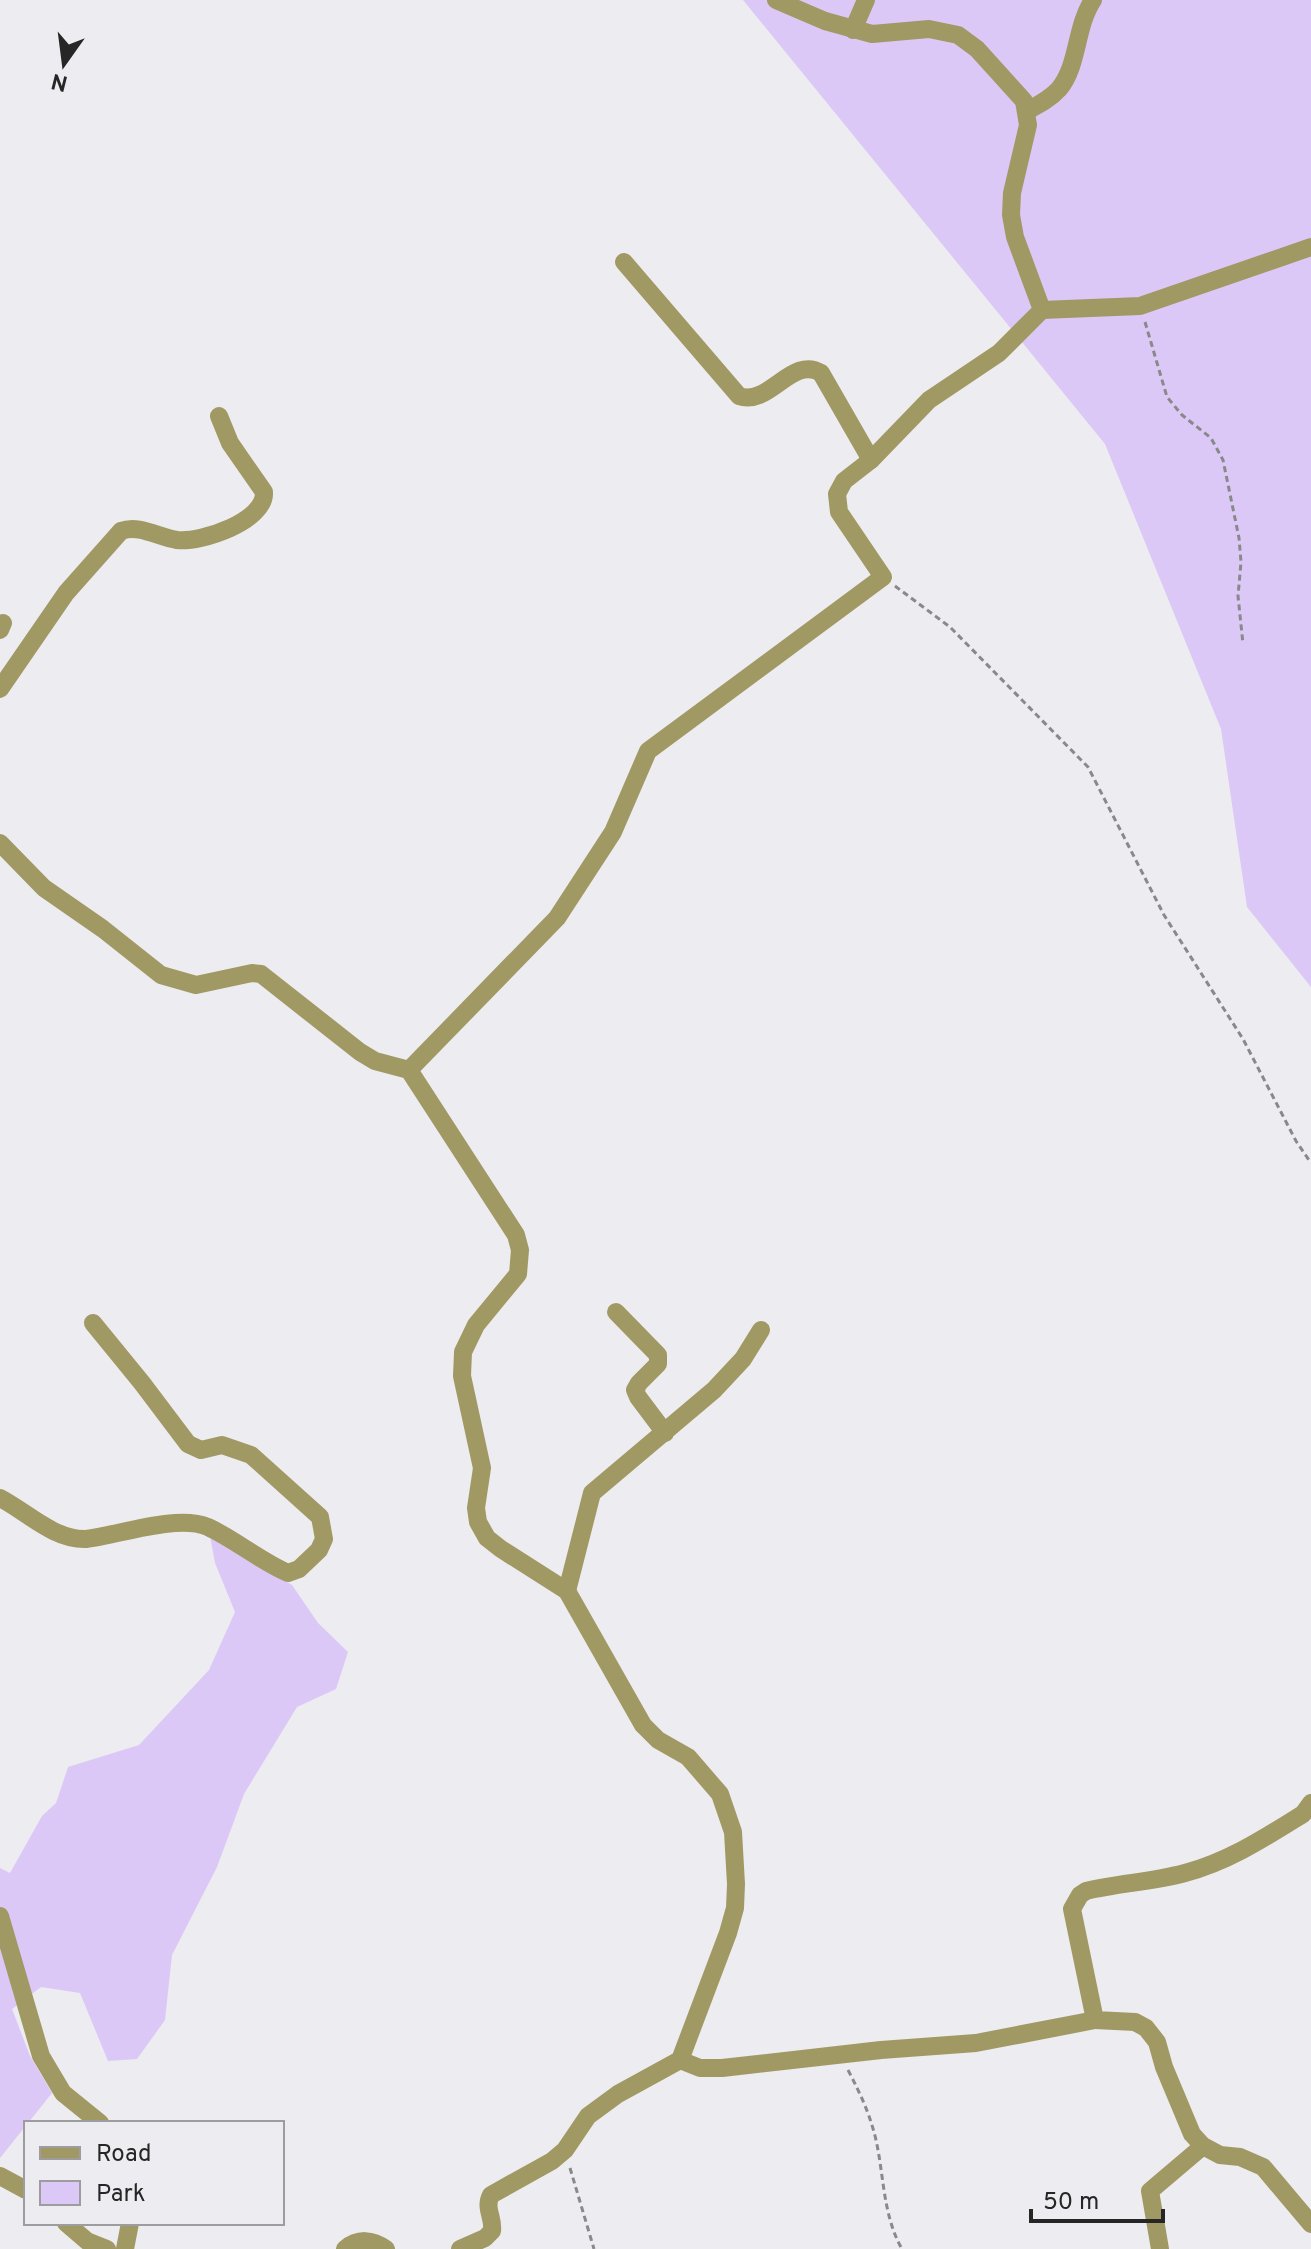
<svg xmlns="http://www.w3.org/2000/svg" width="1311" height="2249" font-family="Overpass,sans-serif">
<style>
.green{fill:#dcc8f6}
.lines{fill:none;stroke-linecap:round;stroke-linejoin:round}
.path{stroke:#89898b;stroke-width:3;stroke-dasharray:6 4;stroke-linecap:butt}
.minor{stroke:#a19963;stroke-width:18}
</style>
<rect width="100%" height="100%" fill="#edecf0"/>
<!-- green -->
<g class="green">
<path d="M743,0H1311V987L1247,907L1221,729L1105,444Z"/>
<path d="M210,1536L292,1585L318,1623L348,1652L336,1689L297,1707L244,1794L217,1867L172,1955L165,2020L137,2059L108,2061L80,1993L41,1987L12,2009L30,2056L52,2093L0,2158V1868L10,1873L42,1816L56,1803L68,1767L139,1745L209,1670L235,1612L215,1563Z"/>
</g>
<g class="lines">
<!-- path -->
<g class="path">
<path d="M1145,322L1167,397L1182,415L1211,438L1223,460L1239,538L1241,562L1238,596L1243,644"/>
<path d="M895,586L950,627L1088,767L1164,915L1243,1039L1296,1141L1311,1163"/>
<path d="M848,2070C860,2093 870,2114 876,2140C884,2176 883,2216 902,2249"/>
<path d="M570,2168L594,2249"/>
</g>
<!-- minor -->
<g class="minor">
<path d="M853,30L866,0"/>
<path d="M1027,111C1038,105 1050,99 1059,89C1079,65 1075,27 1093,0"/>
<path d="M624,262L739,396C769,407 792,355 821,373L871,460"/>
<path d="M1042,310L1140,306L1311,247"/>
<path d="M0,630L3,623"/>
<path d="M0,689L66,593L121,531C139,524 158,537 177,540C201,543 266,521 264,492L230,443L219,416"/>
<path d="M0,843L44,888L103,929L161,975L196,985L252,973L261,974L360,1052L375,1061L409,1070L516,1235L520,1250L518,1274L476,1325L463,1352L462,1376L482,1468L476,1508L478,1522L487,1538L501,1549L567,1591L643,1725L658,1740L688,1757L720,1794L733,1832L736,1884L735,1908L728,1933L680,2060L618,2094L588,2116L565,2150L552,2161L491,2195C484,2208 494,2218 492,2231L485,2238L460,2249"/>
<path d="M409,1070L557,918L613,832L648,751L883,577L839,512L837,494L844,481L871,460L929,400L999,353L1042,310L1015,237L1011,215L1012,193L1028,125L1024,101L977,49L958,35L929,29L872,34L825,21L776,0"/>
<path d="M616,1312L658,1355V1364L639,1383L635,1390L638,1397L665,1433"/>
<path d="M0,1498C27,1512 54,1540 86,1539C119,1535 177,1514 208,1527C236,1540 260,1561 288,1573L299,1569L319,1550L324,1539L320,1517L251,1455L222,1445L201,1450L188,1444L142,1383L93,1323"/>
<path d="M567,1591L592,1493L714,1390L743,1359L761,1330"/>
<path d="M1311,1803L1303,1814C1266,1837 1228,1862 1185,1873C1153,1882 1119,1883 1086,1891L1080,1895L1072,1909L1095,2020L1135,2022L1146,2028L1157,2042L1164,2067L1192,2134L1203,2146L1220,2155L1240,2157L1263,2167L1311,2224"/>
<path d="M0,1916L41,2056L63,2093L100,2123"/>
<path d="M680,2060L700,2068H722L881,2050L976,2043L1095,2020"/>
<path d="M0,2176L26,2190"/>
<path d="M66,2223L87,2241L107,2249"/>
<path d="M125,2249L130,2223"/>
<path d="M345,2249C358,2238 372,2239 386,2249"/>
<path d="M1160,2249L1150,2191L1203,2146"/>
</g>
</g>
<!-- legend -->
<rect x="24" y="2121" width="260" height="104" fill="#edecf0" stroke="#9d9da0" stroke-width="2"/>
<rect x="40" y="2147" width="40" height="12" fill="#a19963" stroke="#9d9da0" stroke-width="2"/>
<text x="96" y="2161" font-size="24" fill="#262627">Road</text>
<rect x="40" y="2181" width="40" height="24" fill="#dcc8f6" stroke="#9d9da0" stroke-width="2"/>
<text x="96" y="2201" font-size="24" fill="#262627">Park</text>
<!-- north arrow -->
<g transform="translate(64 64) rotate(194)" stroke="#edecf0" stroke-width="6" paint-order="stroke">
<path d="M0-6L14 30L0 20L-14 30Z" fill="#262627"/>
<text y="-12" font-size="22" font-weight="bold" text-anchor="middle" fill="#262627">N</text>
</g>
<!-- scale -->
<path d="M1031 2209v12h132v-12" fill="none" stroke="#262627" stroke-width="4"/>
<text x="1043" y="2209" font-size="24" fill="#262627" stroke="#edecf0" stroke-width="6" paint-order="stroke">50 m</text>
</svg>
